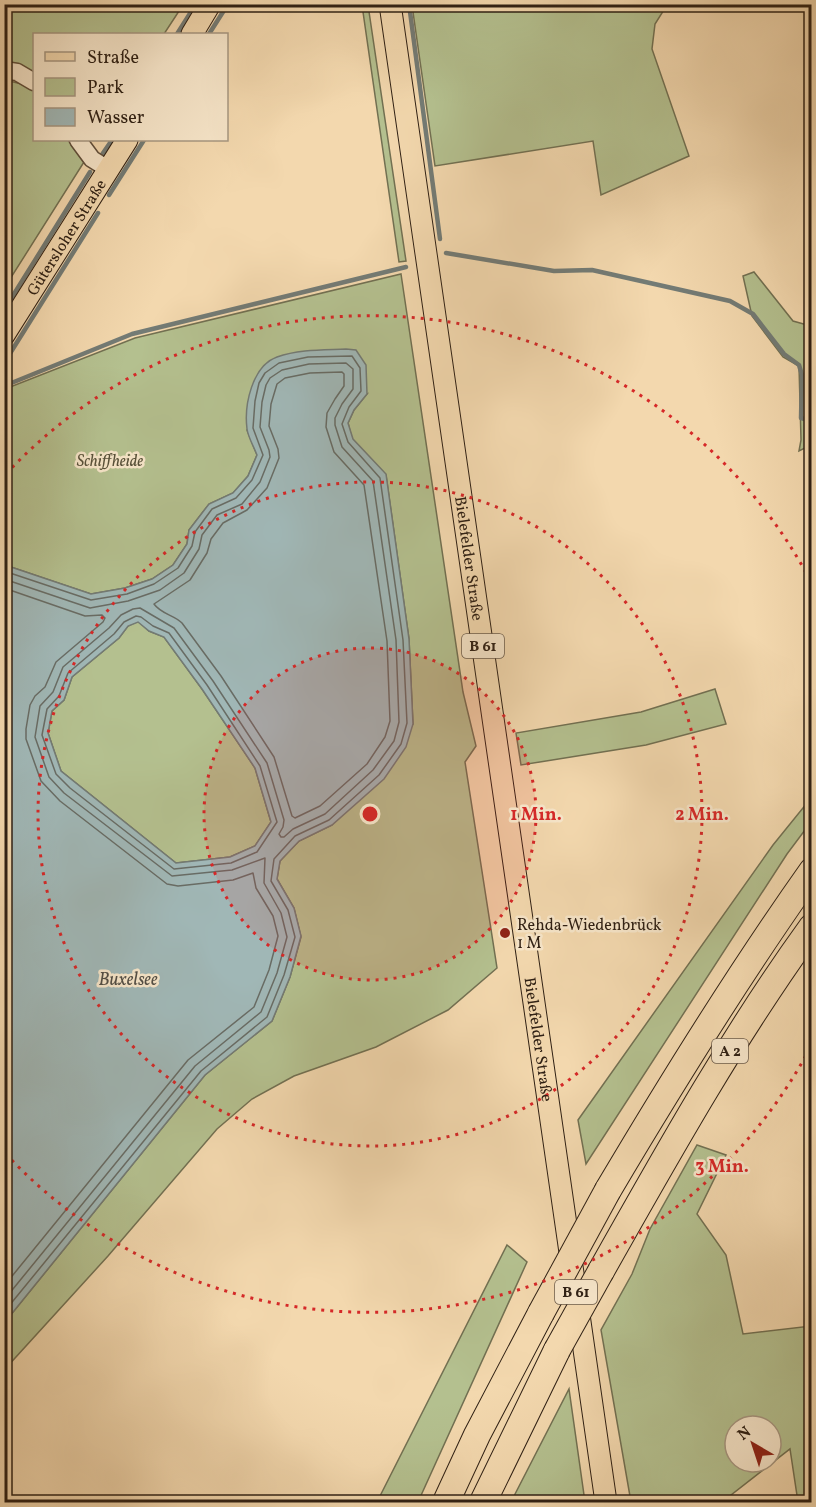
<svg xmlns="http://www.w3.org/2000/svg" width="816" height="1507" font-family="Vollkorn,serif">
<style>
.green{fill:#b4c08f;stroke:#727052;stroke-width:1.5;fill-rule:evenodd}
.water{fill:#a0b7b6;stroke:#737b75;stroke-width:1.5;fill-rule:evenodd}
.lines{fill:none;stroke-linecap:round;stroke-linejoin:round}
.shore{stroke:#686c65;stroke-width:1.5}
.stream{stroke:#737b75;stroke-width:4.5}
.minor-casing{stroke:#604e3a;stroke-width:19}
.major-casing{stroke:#2f2014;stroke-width:23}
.highway-casing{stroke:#2f2014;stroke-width:28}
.minor{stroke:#f7e6ca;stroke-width:16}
.major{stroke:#f3d8ae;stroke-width:21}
.highway{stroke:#f3d8ae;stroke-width:26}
.highway-bridge-casing{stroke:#2f2014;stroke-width:28;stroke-linecap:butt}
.highway-bridge{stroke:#f3d8ae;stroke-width:26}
.ring{fill:none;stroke:#d62828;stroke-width:3;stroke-dasharray:3 6}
.poi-dot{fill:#8f2418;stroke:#f7e6ca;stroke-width:2}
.labels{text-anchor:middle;stroke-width:5;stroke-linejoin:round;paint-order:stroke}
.shield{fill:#f7e6ca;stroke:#6b5b4b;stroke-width:1.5}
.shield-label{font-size:15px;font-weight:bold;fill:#2f2014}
.street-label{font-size:16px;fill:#2f2014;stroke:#f7e6ca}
.park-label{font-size:16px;font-style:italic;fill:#575039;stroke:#f7e6ca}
.poi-label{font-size:16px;fill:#2f2014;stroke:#f7e6ca;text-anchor:start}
.water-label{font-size:18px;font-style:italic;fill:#514d45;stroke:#f7e6ca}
.centre{fill:#d62828;stroke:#f7e6ca;stroke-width:3}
.ring-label{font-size:18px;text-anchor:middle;font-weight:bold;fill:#d62828;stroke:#f7e6ca;stroke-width:5;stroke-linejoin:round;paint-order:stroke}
</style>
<rect width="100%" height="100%" fill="#f3d8ae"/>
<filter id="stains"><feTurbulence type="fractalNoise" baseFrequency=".00333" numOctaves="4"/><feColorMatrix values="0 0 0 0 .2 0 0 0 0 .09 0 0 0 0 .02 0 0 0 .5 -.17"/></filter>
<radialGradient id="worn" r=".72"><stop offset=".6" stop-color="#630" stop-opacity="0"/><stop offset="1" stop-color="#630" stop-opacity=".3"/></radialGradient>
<!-- green -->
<g class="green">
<path d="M5,5H183L164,34H34V75L5,65Z"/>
<path d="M362,5H368L406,261L399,262Z"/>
<path d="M412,5H667L655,24L652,49L689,156L601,195L593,141L435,166Z"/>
<path d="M5,80L26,85L34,91V140H68L84,162L5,287Z"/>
<path d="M754,272L793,321L811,326V445L799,451L801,440L799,366L783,357L752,316L743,276Z"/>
<path d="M401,274L463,692L476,746L465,762L497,968L448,1010L376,1047L294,1076L252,1099L217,1129L108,1256L5,1369V1322L205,1075L272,1021L290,977L301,937L294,908L277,879L280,861L299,841L332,825L413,724L409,639L386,475L352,439L348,423L354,410L367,394L247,430L257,455L248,476L233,493L209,504L189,530L187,544L173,565L152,579L125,588L91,594L5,565V389L135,338Z"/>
<path d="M138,621L149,631L164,637L202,689L255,768L271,822L255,846L230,857L176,863L61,771L48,733L52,711L64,700L72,677L119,638L128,626Z"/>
<path d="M715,689L726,724L646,745L521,765L516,733L641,712Z"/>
<path d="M811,798V822L787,854L586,1164L578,1120L773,845Z"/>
<path d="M697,1145L726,1155L697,1214L726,1255L743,1334L811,1326V1502H798L790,1449L722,1502H631L601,1330L632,1274L650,1229ZM735,1426H771V1462H735Z"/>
<path d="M507,1245L527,1262L418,1502H377Z"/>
<path d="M569,1389L585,1502H511L513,1498Z"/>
</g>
<!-- water -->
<path class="water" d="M346,349L356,350L366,365L367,394L354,410L348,423L353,439L386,474L409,639L413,724L406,747L384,779L332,825L299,841L280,861L277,879L294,908L301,936L290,977L272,1021L205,1075L5,1322V565L91,594L125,588L152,579L173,565L187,544L189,530L209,504L233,493L248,476L257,455C254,447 248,437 247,429C244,405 252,366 277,357C299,349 324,350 346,349ZM138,622L149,631L164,637L202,689L255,768L271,822L255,846L230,857L176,863L61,771L48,733L52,711L64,700L72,677L119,638L128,626Z"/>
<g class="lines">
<!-- shore -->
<g class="shore">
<path d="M342,372L344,374V386L335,399L327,413L326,427L334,452L364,485L387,641L390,721L385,737L367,764L320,806L295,818L292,816L274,757L221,676L182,623C174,615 161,614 154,604L190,580L207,553L211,539L223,523L247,510L267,488L279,458L278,449L269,426L271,404L277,384L285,378L310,373Z"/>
<path d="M4,571L91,600L127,594L154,584L178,568L192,546L195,532L212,509L236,498L252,480L263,455L253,428L255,401L259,383L265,373L279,363L308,357L352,356L360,368L361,391L349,407L342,424L348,442L380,478L403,640L407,723L401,744L379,775L329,820L295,836L274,859L271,881L288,910L295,937L284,975L267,1017L201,1071L4,1312"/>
<path d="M4,579L90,608L128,601L160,590L184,573L199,549L202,535L217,515L242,504L260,482L270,457L269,450L260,427L262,402L266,385L270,378L282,370L309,364L346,363L353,369V389L342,404L335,418V425L342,447L373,481L396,640L399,722L394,741L373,770L325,814L293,829L284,837H281L279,834L283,827L284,820L267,763L213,681L174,628L140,608L133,609L121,615L109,628L63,667L53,692L40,706L35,737L49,777L64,793L172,876L232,870L265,858L264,883L281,913L287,937L277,973L261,1012L195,1066L4,1300"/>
<path d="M4,588L85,616L102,615L105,618L103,622L56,662L45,687L35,696L30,705L26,729V739L41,781L60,801L167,884L178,886L233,880L253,873L256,888L273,916L278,936L269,970L254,1007L188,1060L4,1286"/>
<path d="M136,616L141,617L153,626L169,633L207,685L260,766L277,822L257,852L231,863L174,869L70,788L56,774L42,735L47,709L59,696L68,673L114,634L124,622Z"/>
</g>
<!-- stream -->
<g class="stream">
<path d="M409,4L440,239"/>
<path d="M177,34L196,4"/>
<path d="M209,34L228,4"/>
<path d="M101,156L112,140"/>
<path d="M109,195L144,140"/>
<path d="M446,253L554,271L592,270L730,301L753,314L784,354L799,365L802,375L801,418L812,421"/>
<path d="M4,310L90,172"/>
<path d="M4,363L98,213"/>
<path d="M4,386L132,334L406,267"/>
</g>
<defs>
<g id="minor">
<path d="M4,70L17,72L34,82"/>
<path d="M78,140L92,159L108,169"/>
</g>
<g id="major">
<path id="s1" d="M390,4L606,1502"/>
<path d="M192,34L210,4"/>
<path id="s2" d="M4,335L127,140"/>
</g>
<g id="highway">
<path d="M608,1190C672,1082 739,974 812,871"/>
<path d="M601,1271C667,1154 733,1036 812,927"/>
<path d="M446,1502L477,1435L541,1313"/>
<path d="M483,1502L557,1350"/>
</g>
</defs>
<!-- minor casing -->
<use href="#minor" class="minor-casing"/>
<!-- major casing -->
<use href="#major" class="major-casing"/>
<!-- highway casing -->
<use href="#highway" class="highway-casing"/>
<!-- minor -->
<use href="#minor" class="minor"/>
<!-- major -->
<use href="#major" class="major"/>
<!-- highway -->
<use href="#highway" class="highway"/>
<defs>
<g id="highway-bridge">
<path d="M541,1313L608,1190"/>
<path d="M557,1350L601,1271"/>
</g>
</defs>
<!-- highway-bridge casing -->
<use href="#highway-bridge" class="highway-bridge-casing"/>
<!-- highway-bridge -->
<use href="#highway-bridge" class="highway-bridge"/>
</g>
<!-- distance rings -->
<circle cx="370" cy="814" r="166" fill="#d62828" fill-opacity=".12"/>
<g class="ring">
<circle cx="370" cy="814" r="166"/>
<circle cx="370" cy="814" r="332"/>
<path d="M810 1048A498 498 0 0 1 6 1154M6 474A498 498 0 0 1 810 580"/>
</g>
<!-- markers -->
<circle class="poi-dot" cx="505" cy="933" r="6"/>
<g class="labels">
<!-- shield labels -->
<g class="shield">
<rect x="462" y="634" width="42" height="24" rx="4.5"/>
<rect x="712" y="1039" width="36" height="24" rx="4.5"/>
<rect x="555" y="1280" width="42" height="24" rx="4.5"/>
</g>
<g class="shield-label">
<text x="483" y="651">B 61</text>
<text x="730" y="1056">A 2</text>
<text x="576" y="1297">B 61</text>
</g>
<!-- street labels -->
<g class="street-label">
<text dy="6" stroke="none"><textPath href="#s2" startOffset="116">Gütersloher Straße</textPath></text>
<text dy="6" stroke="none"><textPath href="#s1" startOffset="560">Bielefelder Straße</textPath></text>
<text dy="6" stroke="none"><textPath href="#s1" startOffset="1046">Bielefelder Straße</textPath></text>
</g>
<!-- park labels -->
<g class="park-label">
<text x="110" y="466">Schiffheide</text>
</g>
<!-- poi labels -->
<g class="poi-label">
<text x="517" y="930">Rehda-Wiedenbrück<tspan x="517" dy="18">1 M</tspan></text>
</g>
<!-- water labels -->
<g class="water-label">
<text x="128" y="985">Buxelsee</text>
</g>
</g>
<circle cx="370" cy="814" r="9" class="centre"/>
<g class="ring-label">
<text x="536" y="820">1 Min.</text>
<text x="702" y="820">2 Min.</text>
<text x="722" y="1172">3 Min.</text>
</g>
<!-- margin -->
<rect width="816" height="1507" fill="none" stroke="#f3d8ae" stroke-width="24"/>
<rect x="6" y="6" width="804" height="1495" fill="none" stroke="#2f2014" stroke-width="3"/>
<rect x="12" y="12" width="792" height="1483" fill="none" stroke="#2f2014" stroke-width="1.5"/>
<!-- legend -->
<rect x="33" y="33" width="195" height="108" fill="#f7e6ca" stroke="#a79781" stroke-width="1.5"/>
<rect x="45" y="52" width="30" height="9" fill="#f3d8ae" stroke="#a79781" stroke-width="1.5"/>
<text x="87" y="63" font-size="18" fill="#2f2014">Straße</text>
<rect x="45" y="78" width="30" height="18" fill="#b4c08f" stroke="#a79781" stroke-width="1.5"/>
<text x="87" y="93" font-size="18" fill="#2f2014">Park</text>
<rect x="45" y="108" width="30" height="18" fill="#a0b7b6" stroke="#a79781" stroke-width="1.5"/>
<text x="87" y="123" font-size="18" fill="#2f2014">Wasser</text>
<!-- north arrow -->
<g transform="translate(753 1444) rotate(321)"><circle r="28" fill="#f7e6ca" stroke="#a79781" stroke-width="1.5"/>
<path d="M0-4.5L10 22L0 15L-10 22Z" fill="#8f2418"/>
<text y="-9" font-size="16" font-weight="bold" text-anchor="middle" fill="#2f2014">N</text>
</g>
<rect width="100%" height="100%" filter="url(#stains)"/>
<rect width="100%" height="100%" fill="url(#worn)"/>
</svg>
